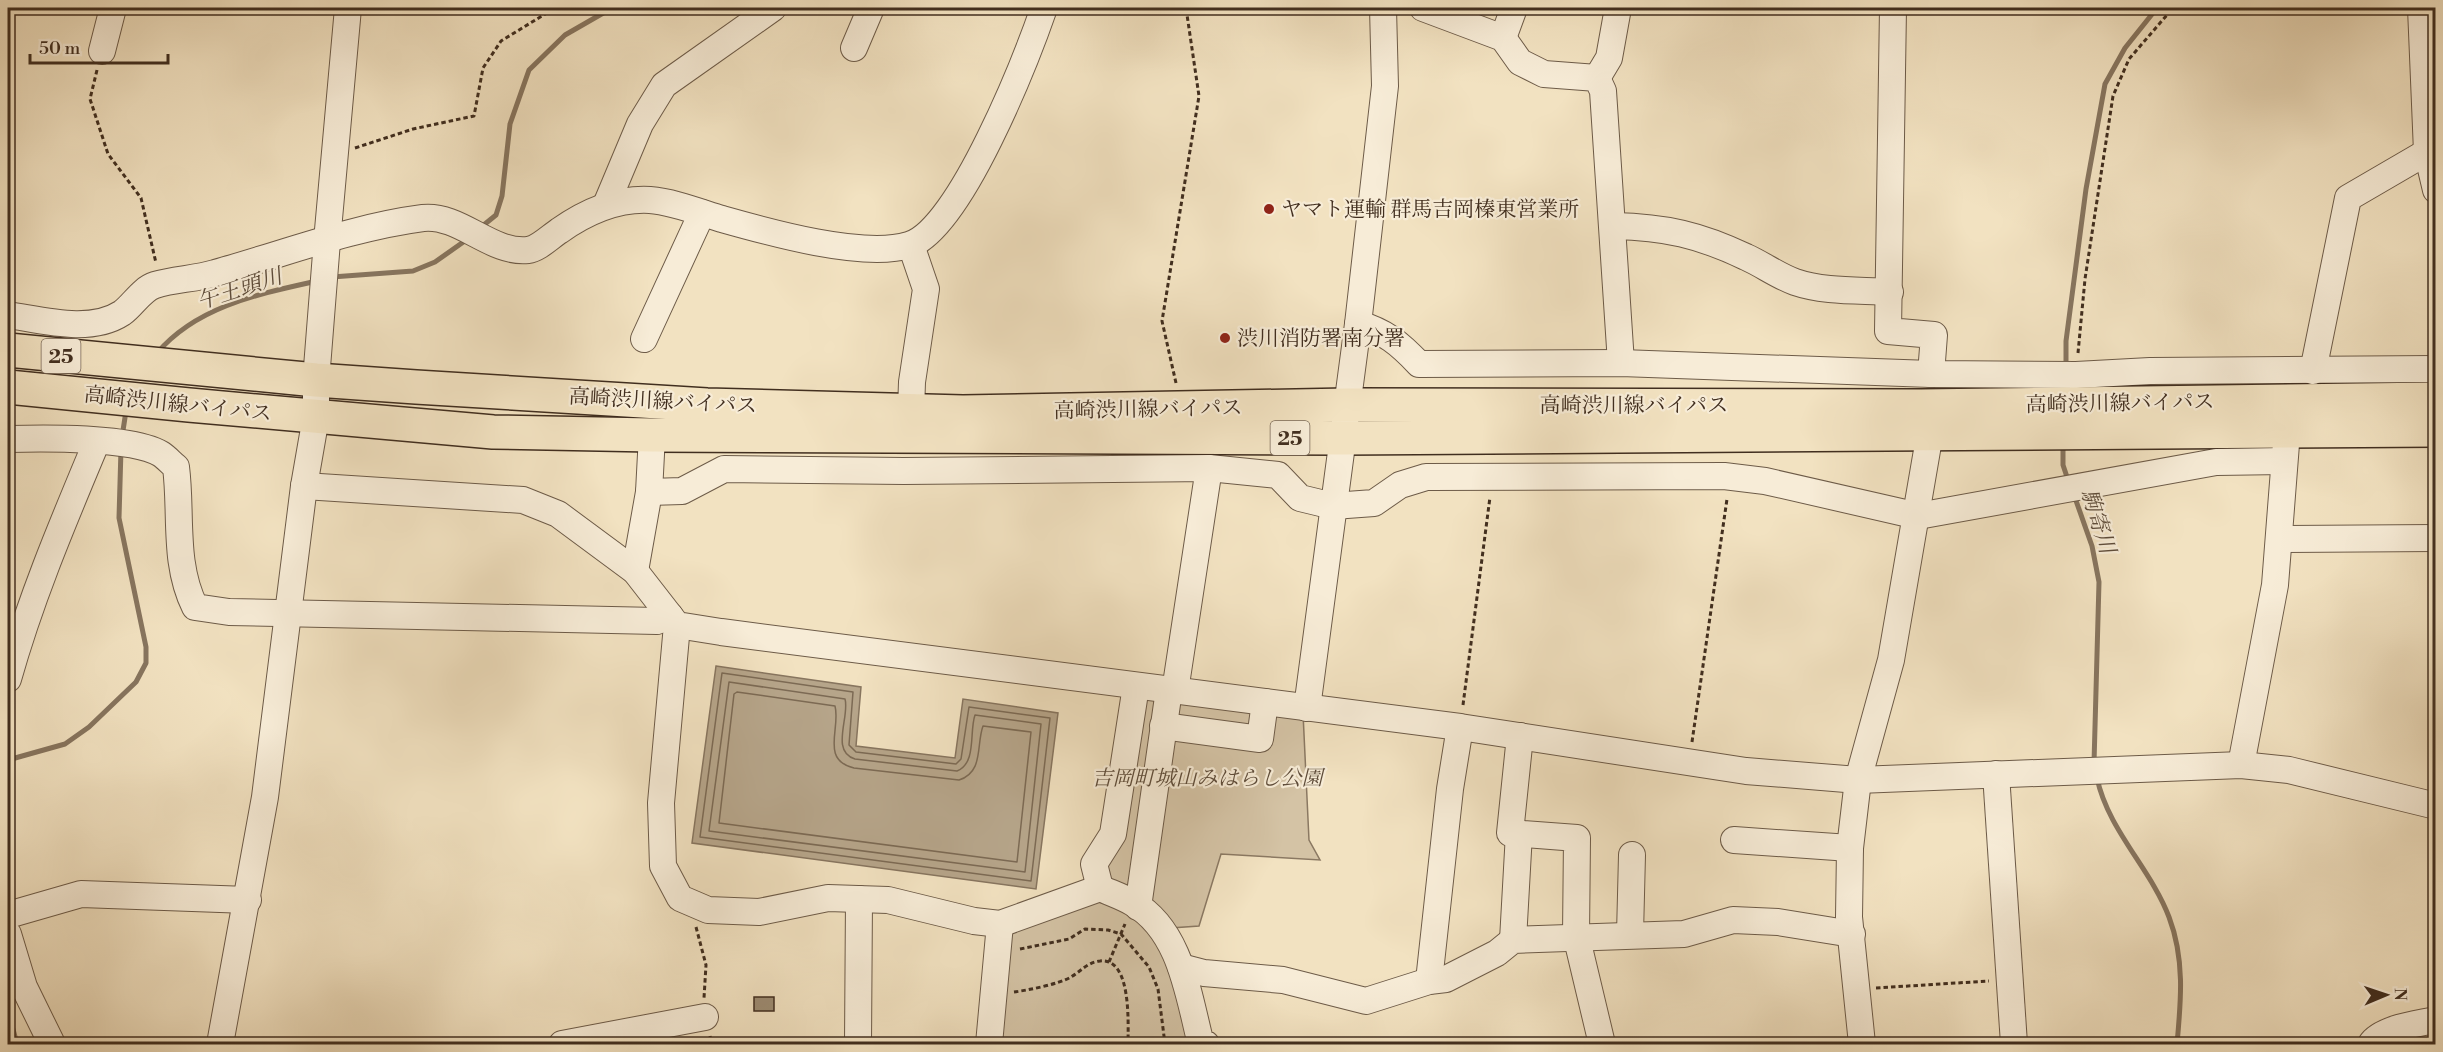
<svg xmlns="http://www.w3.org/2000/svg" width="2443" height="1052" font-family="'Libre Bodoni','Noto Serif JP',serif">
<style>
.green{fill:#d4c3a5;stroke:#8a7862;stroke-width:1.5}
.water{fill:#b6a58a;stroke:#87755f;stroke-width:1.5}
.lines{fill:none;stroke-linecap:round;stroke-linejoin:round}
.shore{stroke:#7c6a54;stroke-width:1.5}
.stream{stroke:#87755f;stroke-width:5}
.building{fill:#9d8c73;stroke:#412e1f;stroke-width:1.5}
.minor-casing{stroke:#6d5b48;stroke-width:28}
.major-casing{stroke:#412e1f;stroke-width:36}
.path{stroke:#412e1f;stroke-width:3;stroke-dasharray:4.5 3;stroke-linecap:butt}
.minor{stroke:#f7ecd7;stroke-width:26}
.major{stroke:#f2e2c1;stroke-width:33}
.poi-dot{fill:#8f2418;stroke:#f7ecd7;stroke-width:2}
.labels{text-anchor:middle;stroke-width:4.5;stroke-linejoin:round;paint-order:stroke}
.shield{fill:#f7ecd7;stroke:#786756;stroke-width:1.5}
.shield-label{font-size:20px;font-weight:bold;fill:#412e1f}
.poi-label{font-size:21px;fill:#412e1f;stroke:#f7ecd7;text-anchor:start}
.street-label{font-size:21px;fill:#412e1f;stroke:#f7ecd7}
.park-label{font-size:21px;font-style:italic;fill:#5e4c3a;stroke:#f7ecd7}
.water-label{font-size:22px;font-style:italic;fill:#5e4c3a;stroke:#f7ecd7}
</style>
<rect width="100%" height="100%" fill="#f2e2c1"/>
<filter id="stains"><feTurbulence type="fractalNoise" baseFrequency=".00333" numOctaves="4"/><feColorMatrix values="0 0 0 0 .2 0 0 0 0 .09 0 0 0 0 .02 0 0 0 .5 -.17"/></filter>
<radialGradient id="worn" r=".72"><stop offset=".6" stop-color="#630" stop-opacity="0"/><stop offset="1" stop-color="#630" stop-opacity=".3"/></radialGradient>
<!-- green -->
<path class="green" d="M1140,691L1303,713L1309,840L1320,860L1221,854L1199,926L1171,928L1196,1044H981L993,931L1098,893Z"/>
<!-- water -->
<path class="water" d="M716,666L861,687L856,746L955,758L963,699L1058,713L1036,889L692,843Z"/>
<g class="lines">
<!-- shore -->
<g class="shore">
<path d="M722,673L853,692L849,745L856,752L956,764L961,759L969,707L1050,718L1031,881L700,837Z"/>
<path d="M729,682L845,699C850,716 830,752 855,759L957,771C977,763 969,732 975,715L1041,724L1025,872L709,831Z"/>
<path d="M737,692L835,706C841,728 820,760 854,768L959,780C984,772 976,745 983,726L1031,732L1017,862L719,823L734,694Z"/>
</g>
<!-- stream -->
<g class="stream">
<path d="M480,228L496,215L502,196L510,124L529,70L565,35L612,8"/>
<path d="M332,277L413,271L435,262L469,238"/>
<path d="M157,353C197,306 259,294 317,281"/>
<path d="M2066,367V341L2086,189L2105,84L2125,48L2157,8"/>
<path d="M122,437L126,411"/>
<path d="M2063,443V465L2068,480"/>
<path d="M2074,495L2092,546L2099,582L2094,763"/>
<path d="M8,760L65,744L89,727L136,682L146,663V647L119,518L121,449"/>
<path d="M2097,778C2108,830 2151,869 2169,917C2185,959 2181,1001 2177,1044"/>
<path d="M8,1011L17,1044"/>
</g>
</g>
<!-- building -->
<rect class="building" x="754" y="997" width="20" height="14"/>
<g class="lines">
<defs>
<g id="minor">
<path d="M1423,8L1503,38L1520,62L1544,74L1597,78L1603,91L1621,363"/>
<path d="M1893,8L1888,331L1934,335L1931,374L2076,375L2150,371L2436,369"/>
<path d="M2421,8L2427,152L2436,190"/>
<path d="M1503,38L1514,8"/>
<path d="M854,48L871,8"/>
<path d="M102,51L113,8"/>
<path d="M1597,78L1609,58L1618,8"/>
<path d="M606,205L640,124L664,85L773,8"/>
<path d="M1614,226C1665,227 1700,235 1746,257C1762,264 1778,276 1795,282C1824,292 1859,290 1890,292"/>
<path d="M8,315C42,320 90,334 122,313C133,305 142,289 155,285C174,279 196,279 215,273C283,254 353,227 423,218C460,214 491,254 528,250C538,249 550,237 559,231C586,212 616,198 650,200C674,202 699,212 722,219C768,232 863,259 909,245C960,230 1027,57 1044,8"/>
<path d="M1358,324C1385,331 1400,344 1419,364L1621,363L1931,374"/>
<path d="M644,339L702,213"/>
<path d="M2313,371L2348,198L2427,152"/>
<path d="M911,411L912,382L926,289L911,245"/>
<path d="M8,439C43,438 133,437 161,454C167,458 171,463 176,467C182,514 173,563 195,607L229,612L657,621L670,616"/>
<path d="M304,486L523,500L558,514L635,571L677,625L721,632L1460,727L1746,771L1858,780L2241,765L2289,770L2436,806"/>
<path d="M649,492L682,491L724,469L904,471L1209,468L1278,475L1300,498L1333,506L1374,503L1400,485L1426,477L1724,476L1765,481L1918,516L2216,462L2284,461"/>
<path d="M2280,539L2436,538"/>
<path d="M635,571L649,492L652,435"/>
<path d="M677,625L661,803L663,866L680,898L708,910L759,912L828,898L888,900L974,921L1000,924L1100,888C1111,893 1123,897 1133,903C1180,930 1188,993 1200,1040L1206,1044"/>
<path d="M8,679C31,597 64,520 97,441"/>
<path d="M1175,691L1209,468"/>
<path d="M1307,708L1358,324L1385,86L1383,8"/>
<path d="M1163,726L1260,739L1265,702"/>
<path d="M1520,736L1510,833L1577,838L1576,935L1602,1044"/>
<path d="M2241,765L2275,585L2286,444"/>
<path d="M1996,774L2014,1044"/>
<path d="M1734,840L1850,848"/>
<path d="M1100,888L1094,864L1113,834L1136,686"/>
<path d="M1138,907L1169,690"/>
<path d="M8,915L81,894L248,900"/>
<path d="M8,934L24,987L52,1044"/>
<path d="M1630,934L1632,855"/>
<path d="M1513,940L1519,833"/>
<path d="M1181,967L1204,973L1283,980L1366,1001L1429,981L1446,979L1497,953L1513,940L1684,934L1733,920L1778,922L1852,934"/>
<path d="M1429,981L1450,789L1460,727"/>
<path d="M220,1044L265,797L304,486L316,417V380L327,241L348,8"/>
<path d="M562,1044L705,1017"/>
<path d="M858,1044L859,899"/>
<path d="M989,1044L1000,924"/>
<path d="M1862,1044L1849,917L1850,848L1858,780L1891,660L1930,433"/>
<path d="M2371,1044C2380,1029 2418,1023 2436,1020"/>
</g>
<g id="major">
<path d="M8,350L316,380L416,387L707,405L963,412L1347,405L1921,406L2436,399"/>
<path d="M8,387L189,405L493,432L652,435L1343,438L2436,430"/>
</g>
</defs>
<!-- minor casing -->
<use href="#minor" class="minor-casing"/>
<!-- major casing -->
<use href="#major" class="major-casing"/>
<!-- path -->
<g class="path">
<path d="M97,70L90,99L108,154L141,198L156,263"/>
<path d="M355,148L413,129L474,116L483,68L501,41L555,8"/>
<path d="M2078,353L2085,279L2113,96L2129,59L2173,8"/>
<path d="M1176,383L1162,321L1199,96L1186,8"/>
<path d="M1463,705L1490,497"/>
<path d="M1692,742L1727,499"/>
<path d="M696,927L706,965L704,998"/>
<path d="M1020,949L1069,939L1085,929L1108,930L1121,934L1149,967L1158,989L1165,1044"/>
<path d="M1109,962L1125,924"/>
<path d="M1876,988L1989,981"/>
<path d="M1014,992C1029,990 1059,984 1071,977C1081,971 1088,962 1100,961C1132,957 1128,1025 1128,1044"/>
<path d="M710,1036L712,1044"/>
</g>
<!-- minor -->
<use href="#minor" class="minor"/>
<!-- major -->
<use href="#major" class="major"/>
</g>
<!-- markers -->
<g class="poi-dot">
<circle cx="1269" cy="209" r="6"/>
<circle cx="1225" cy="338" r="6"/>
</g>
<g class="labels">
<!-- shield labels -->
<g class="shield">
<rect x="41.5" y="339" width="39" height="34" rx="4.5"/>
<rect x="1270.5" y="421" width="39" height="34" rx="4.5"/>
</g>
<g class="shield-label">
<text x="61" y="363">25</text>
<text x="1290" y="445">25</text>
</g>
<!-- poi labels -->
<g class="poi-label">
<text x="1281" y="216">ヤマト運輸 群馬吉岡榛東営業所</text>
<text x="1237" y="345">渋川消防署南分署</text>
</g>
<!-- street labels -->
<g class="street-label">
<text transform="translate(663 401) rotate(3)" y="7">高崎渋川線バイパス</text>
<text transform="translate(2120 403) rotate(-1)" y="7">高崎渋川線バイパス</text>
<text transform="translate(178 404) rotate(6)" y="7">高崎渋川線バイパス</text>
<text x="1634" y="412">高崎渋川線バイパス</text>
<text transform="translate(1148 409) rotate(-1)" y="7">高崎渋川線バイパス</text>
</g>
<!-- park labels -->
<g class="park-label">
<text x="1207" y="785">吉岡町城山みはらし公園</text>
</g>
<!-- water labels -->
<g class="water-label">
<text transform="translate(239 288) rotate(-18)" y="8">午王頭川</text>
<text transform="translate(2099 521) rotate(72)" y="8">駒寄川</text>
</g>
</g>
<!-- margin -->
<rect width="2443" height="1052" fill="none" stroke="#f2e2c1" stroke-width="30"/>
<rect x="9" y="9" width="2425" height="1034" fill="none" stroke="#412e1f" stroke-width="3"/>
<rect x="15" y="15" width="2413" height="1022" fill="none" stroke="#412e1f" stroke-width="1.5"/>
<!-- north arrow -->
<g transform="translate(2386 995) rotate(88)" stroke="#f7ecd7" stroke-width="4.5" paint-order="stroke">
<path d="M0-4.5L10 22L0 15L-10 22Z" fill="#412e1f"/>
<text y="-9" font-size="16" font-weight="bold" text-anchor="middle" fill="#412e1f">N</text>
</g>
<!-- scale -->
<path d="M30 54v9h138v-9" fill="none" stroke="#412e1f" stroke-width="3"/>
<text x="39" y="54" font-size="18" fill="#412e1f" stroke="#f7ecd7" stroke-width="4.5" paint-order="stroke">50 m</text>
<rect width="100%" height="100%" filter="url(#stains)"/>
<rect width="100%" height="100%" fill="url(#worn)"/>
</svg>
